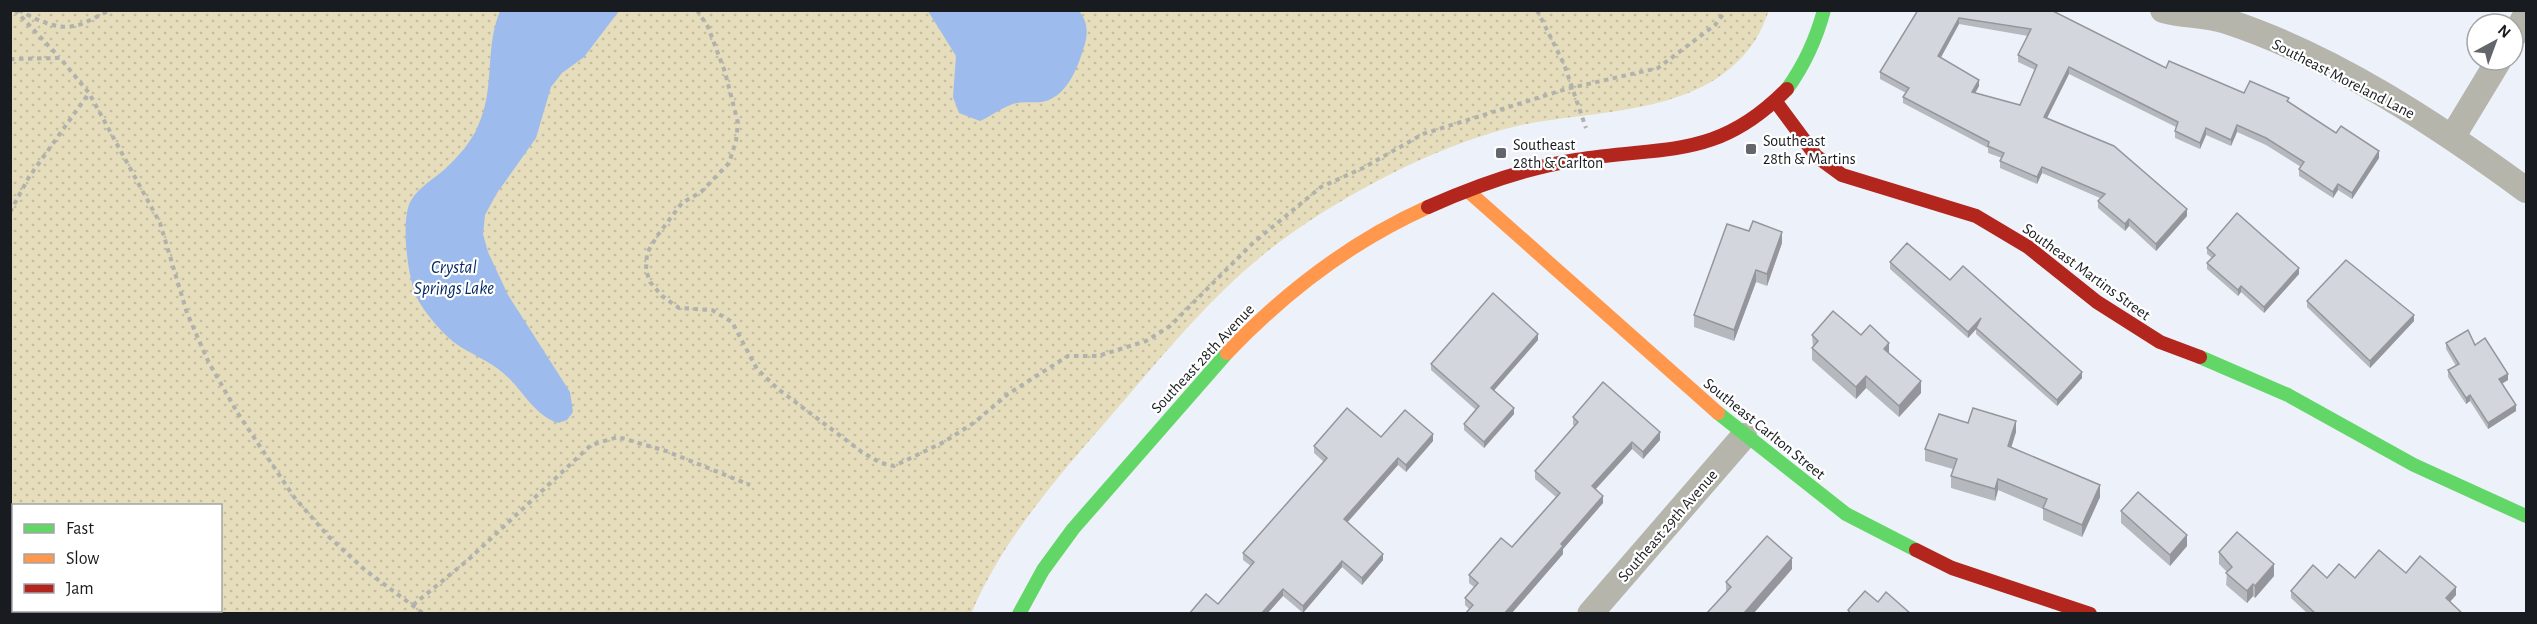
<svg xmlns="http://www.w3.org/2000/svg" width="2537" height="624" font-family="'Alegreya Sans',sans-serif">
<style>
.grass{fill:url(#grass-dots)}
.water{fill:#9ebbed}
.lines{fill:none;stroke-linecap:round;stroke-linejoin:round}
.path{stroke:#b1b1ae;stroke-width:4;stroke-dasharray:4.5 4.5;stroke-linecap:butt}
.street{stroke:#b6b5ac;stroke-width:26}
.fast{stroke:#63d668;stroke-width:14}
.slow{stroke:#ff974d;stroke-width:14}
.jam{stroke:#b3261e;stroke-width:14}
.wall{fill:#b5b9be;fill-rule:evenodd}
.shaded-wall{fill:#94969b}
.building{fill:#d3d7dd;stroke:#94969b;stroke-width:1.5;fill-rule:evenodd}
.poi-dot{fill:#63666c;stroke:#fff;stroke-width:2}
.labels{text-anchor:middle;stroke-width:4.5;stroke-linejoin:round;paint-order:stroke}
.street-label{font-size:16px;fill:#181b1f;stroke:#fff}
.poi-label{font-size:16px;fill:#181b1f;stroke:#fff;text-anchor:start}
.water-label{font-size:18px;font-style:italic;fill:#072b65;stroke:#fff}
</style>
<defs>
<pattern id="grass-dots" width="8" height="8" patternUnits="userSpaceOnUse" patternTransform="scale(1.5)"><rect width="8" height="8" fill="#e5ddbb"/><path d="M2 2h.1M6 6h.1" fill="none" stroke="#c4bda0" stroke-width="1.8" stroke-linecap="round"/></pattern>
</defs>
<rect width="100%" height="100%" fill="#edf2fa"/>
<!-- grass -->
<path class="grass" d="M1061,10L1068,17L1084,10L1769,11C1765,20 1761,31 1756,39C1705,118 1597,108 1517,126C1474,136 1423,157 1385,177C1344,198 1305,222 1269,250C1206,300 1156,364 1103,425C1053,482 1001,543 971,614L56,613L52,611L220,610V506H14L13,578L11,576L10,11Z"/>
<!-- water -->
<g class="water">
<path d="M500,11H619L584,57L562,73L551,87L536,138L497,193L485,215L483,234L488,252L508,295L570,392L573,412L567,420L558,423C533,415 522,388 502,372C488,360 470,354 455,343C443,334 424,312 417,298C408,278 402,230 408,208C413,190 433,180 445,169C458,157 472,141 478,126C496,86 484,50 500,11Z"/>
<path d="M928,11H1079C1089,23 1088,36 1083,50C1077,70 1065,99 1041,102C1031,103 1022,101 1013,104C1005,106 989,117 980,121L959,113L953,97L956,56Z"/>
</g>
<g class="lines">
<!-- path -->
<g class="path">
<path d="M15,10L59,57"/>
<path d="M19,10C38,21 62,33 84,23C93,19 101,14 111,10"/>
<path d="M697,10L708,27L725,72L738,123L736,141L729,163L701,192L682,203L657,236L647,253L646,270L650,282L662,296L679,308L712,310L732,322L757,369L778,389L862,452L881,463L894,466L944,442L975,422L1008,394L1068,356H1098L1146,341L1170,326L1253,243L1321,187L1363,168L1423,134L1566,89L1658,68L1715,25L1726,10"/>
<path d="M1537,10L1564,64L1586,128"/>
<path d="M10,59L60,58L89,93L160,223L187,313L208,361L237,412L294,497L329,537L365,570L424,614"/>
<path d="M10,212L29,177L89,93"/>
<path d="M413,605L468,560L591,445L618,437L666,451L750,485"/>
</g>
<!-- street -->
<g class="street">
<path d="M2163,10C2184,16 2205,14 2226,21C2333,56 2436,124 2526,190"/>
<path d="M2513,37L2526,15"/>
<path d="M2453,136L2499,60"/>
<path d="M1590,614L1744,436"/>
</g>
<!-- fast -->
<g class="fast">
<path d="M1787,89C1805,64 1816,40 1824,10"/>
<path d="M2200,357L2288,395L2414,465L2526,516"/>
<path d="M1718,413L1846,514L1916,550"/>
<path d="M1019,614L1043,570L1073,529L1227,353"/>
</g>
<!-- slow -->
<g class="slow">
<path d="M1468,191L1718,413"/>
<path d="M1227,353C1286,291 1350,242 1428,207"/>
</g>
<!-- jam -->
<g class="jam">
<path d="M1776,102L1816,156L1842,175L1976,216L2028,247L2097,302L2160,342L2200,357"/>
<path d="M1428,207C1475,186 1525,168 1576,160C1665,145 1716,161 1787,89"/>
<path d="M1916,550L1952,568L2090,614"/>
</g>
</g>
<!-- wall -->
<g class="wall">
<path d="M1918,10H2051L2166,68L2244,93L2289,102L2336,133L2379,158L2352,199L2338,190L2333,198L2299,176V169L2301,167L2266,145L2237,132L2231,146L2206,135L2200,149L2175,138V131L2176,127L2069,74L2047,118L2187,216L2156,251L2129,226L2125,231L2098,208V201L2100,198L2042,173L2037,184L2000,168V161L2002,158L1988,153V148L1903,103V97L1906,93L1880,79V72ZM1959,24L2028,36L2018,55V62L2035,70L2020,105L1975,93L1979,86L1940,58Z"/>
<path d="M1782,243L1767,286L1756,282L1734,341L1694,327V315Z"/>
<path d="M2207,248L2299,274L2264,313L2241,292L2238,296L2207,269V263L2212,258L2207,254Z"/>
<path d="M1890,262L1950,280L2082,378L2057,406L1976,334V329L1968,338L1890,269Z"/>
<path d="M2307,301L2414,321L2370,368L2307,307Z"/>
<path d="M1812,335H1861L1889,354L1921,393L1899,417L1866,388L1856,399L1812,360V348L1813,347Z"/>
<path d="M1538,340L1494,390L1514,414L1484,448L1464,430V424L1476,410L1431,370V364Z"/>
<path d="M2446,343L2475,345L2508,380L2502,384L2516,411L2488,429L2470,401L2466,404L2448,377V370L2456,366L2446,349Z"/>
<path d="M1573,417L1660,440L1643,459L1632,449L1596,489L1603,503L1563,549V554L1511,614H1465L1469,609L1465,605V598L1474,587L1469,583V575L1512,547L1556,497L1535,479V471L1575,426L1573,425Z"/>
<path d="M1968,423L2016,432L2011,447L2100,497L2082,537L2043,520V509L1998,490L1995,501L1951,488V476L1953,469L1925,461V449Z"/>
<path d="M1381,437L1433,441L1406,472L1398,465L1347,523L1383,560L1362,585L1342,567L1303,613L1283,596L1218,604L1251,566L1243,560V553L1324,462L1314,453V446Z"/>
<path d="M2121,511L2187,546L2170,566L2121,523Z"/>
<path d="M2219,552L2274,576L2255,598L2253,596L2247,603L2226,585L2227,572L2219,564Z"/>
<path d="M1792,569L1753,614H1706L1726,592V582Z"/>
<path d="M2406,573L2456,595L2450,602L2463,614H2308L2291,598V591L2327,578H2355Z"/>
</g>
<!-- shaded-wall -->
<g class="shaded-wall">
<path d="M1959,18V24L1938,63V56Z"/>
<path d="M2069,67V74L2044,124V117Z"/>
<path d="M1979,80V86L1972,99V92Z"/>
<path d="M2237,125V132L2231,146V140Z"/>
<path d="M2206,128V135L2200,149V143Z"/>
<path d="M2379,151V158L2352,199V193Z"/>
<path d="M2042,167V173L2037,184V177Z"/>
<path d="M2338,184V190L2333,198V192Z"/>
<path d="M2187,209V216L2156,251V244Z"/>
<path d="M2129,219V226L2125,231V224Z"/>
<path d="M1782,232V243L1767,286V274Z"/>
<path d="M2299,268V274L2264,313V307Z"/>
<path d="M1756,270V282L1734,341V330Z"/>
<path d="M2241,286V292L2238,296V290Z"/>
<path d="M2414,315V321L2370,368V361Z"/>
<path d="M1981,318V324L1968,338V332Z"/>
<path d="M1538,334V340L1491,394V388Z"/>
<path d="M1889,343V354L1884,349Z"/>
<path d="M2082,372V378L2057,406V400Z"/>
<path d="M2508,374V380L2499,385V379Z"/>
<path d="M1866,376V388L1856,399V387Z"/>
<path d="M1921,381V393L1899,417V406Z"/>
<path d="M2470,395V401L2466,404V398Z"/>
<path d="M2516,405V411L2488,429V423Z"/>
<path d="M1514,408V414L1484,448V442Z"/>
<path d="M2016,421V432L2008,458V446Z"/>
<path d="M1660,432V440L1643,459V452Z"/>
<path d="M1433,434V441L1406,472V465Z"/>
<path d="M1632,442V449L1592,493V486Z"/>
<path d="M1398,458V465L1344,526V519Z"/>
<path d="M1998,479V490L1995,501V489Z"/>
<path d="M2100,485V497L2082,537V525Z"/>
<path d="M1603,496V503L1563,549V554L1511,614H1504L1561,544Z"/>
<path d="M2187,535V546L2170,566V555Z"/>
<path d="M1383,554V560L1362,585V578Z"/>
<path d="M1792,558V569L1753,614H1745V612Z"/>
<path d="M1342,561V567L1303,613V606Z"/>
<path d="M2274,564V576L2255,598V586Z"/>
<path d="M2253,584V596L2247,603V591Z"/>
<path d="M2456,587V595L2446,606V598Z"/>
<path d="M1283,589V596L1267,614H1261Z"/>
</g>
<!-- building -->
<g class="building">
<path d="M1918,10H2051L2166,68L2169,61L2244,93L2250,81L2289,98L2287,101L2336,133L2341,126L2379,151L2352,193L2338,184L2333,192L2299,169L2304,162L2266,138L2237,125L2231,140L2206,128L2200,143L2175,131L2178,122L2069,67L2044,117L2114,146L2187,209L2156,244L2129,219L2125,224L2098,201L2105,194L2042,167L2037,177L2000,161L2004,153L1988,146L1989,142L1903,97L1909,88L1880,72ZM1959,18L2031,29L2018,55L2037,65L2020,105L1972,92L1979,80L1938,56Z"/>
<path d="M2237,213L2299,268L2264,307L2241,286L2238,290L2207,263L2215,255L2207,248Z"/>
<path d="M1753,221L1782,232L1767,274L1756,270L1734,330L1694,315L1727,224L1749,231Z"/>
<path d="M1907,243L1950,280L1963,266L2082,372L2057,400L1976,328L1981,318L1968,332L1890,262Z"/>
<path d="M2346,260L2414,315L2370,361L2307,301Z"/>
<path d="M1493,293L1538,334L1491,388L1514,408L1484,442L1464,424L1479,406L1431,364Z"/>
<path d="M1833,311L1861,335L1870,325L1889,343L1884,349L1921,381L1899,406L1866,376L1856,387L1812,348L1818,341L1812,335Z"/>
<path d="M2468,330L2475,345L2485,338L2508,374L2499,379L2516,405L2488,423L2470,395L2466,398L2448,370L2459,364L2446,343Z"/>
<path d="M1603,382L1660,432L1643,452L1632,442L1592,486L1603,496L1561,544L1563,546L1504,614H1465L1473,605L1465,598L1478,583L1469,575L1501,538L1512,547L1560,493L1535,471L1578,422L1573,417Z"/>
<path d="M1347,408L1381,437L1405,410L1433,434L1406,465L1398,458L1344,519L1383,554L1362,578L1342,561L1303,606L1283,589L1261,614H1189L1206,594L1218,604L1254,562L1243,553L1327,458L1314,446Z"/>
<path d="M1973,408L2016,421L2008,446L2100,485L2082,525L2043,508L2047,499L1998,479L1995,489L1951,476L1957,459L1925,449L1939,414L1968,423Z"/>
<path d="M2138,492L2187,535L2170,555L2121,511Z"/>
<path d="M2237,532L2274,564L2255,586L2253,584L2247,591L2226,573L2232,567L2219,552Z"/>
<path d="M1767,536L1792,558L1745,612L1747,614H1706L1731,587L1726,582Z"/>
<path d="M2379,550L2406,573L2420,556L2456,587L2446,598L2463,614H2316L2291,591L2313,565L2327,578L2339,564L2355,578Z"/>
<path d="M1865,591L1878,602L1886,592L1911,614H1851L1848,610Z"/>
</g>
<!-- markers -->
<g class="poi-dot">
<rect x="1745" y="143" width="12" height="12" rx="3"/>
<rect x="1495" y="147" width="12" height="12" rx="3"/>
</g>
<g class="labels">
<!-- street labels -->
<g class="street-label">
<text transform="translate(2344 78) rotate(27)" y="6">Southeast Moreland Lane</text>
<text transform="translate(2087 271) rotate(36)" y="6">Southeast Martins Street</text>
<text transform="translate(1202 358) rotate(-47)" y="6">Southeast 28th Avenue</text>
<text transform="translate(1765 428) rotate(39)" y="6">Southeast Carlton Street</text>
<text transform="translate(1667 525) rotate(-49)" y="6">Southeast 29th Avenue</text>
</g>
<!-- poi labels -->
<g class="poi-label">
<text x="1763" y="146">Southeast<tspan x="1763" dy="18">28th &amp; Martins</tspan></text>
<text x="1513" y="150">Southeast<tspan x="1513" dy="18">28th &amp; Carlton</tspan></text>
</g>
<!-- water labels -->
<g class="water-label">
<text x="454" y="273">Crystal<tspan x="454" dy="21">Springs Lake</tspan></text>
</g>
</g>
<!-- border -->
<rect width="2537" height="624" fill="none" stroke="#181b1f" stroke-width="24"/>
<!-- legend -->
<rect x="12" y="504" width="210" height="108" fill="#ffffff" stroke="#a3a4a5" stroke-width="1.5"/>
<rect x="24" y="524" width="30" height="9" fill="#63d668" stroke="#a3a4a5" stroke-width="1.5"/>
<text x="66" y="534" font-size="18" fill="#181b1f">Fast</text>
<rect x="24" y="554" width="30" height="9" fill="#ff974d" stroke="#a3a4a5" stroke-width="1.5"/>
<text x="66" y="564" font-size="18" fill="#181b1f">Slow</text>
<rect x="24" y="584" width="30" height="9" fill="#b3261e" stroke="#a3a4a5" stroke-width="1.5"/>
<text x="66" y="594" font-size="18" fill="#181b1f">Jam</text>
<!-- north arrow -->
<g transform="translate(2495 42) rotate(41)"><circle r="28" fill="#ffffff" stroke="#a3a4a5" stroke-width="1.5"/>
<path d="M0-4.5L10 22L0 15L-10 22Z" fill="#63666c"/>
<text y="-9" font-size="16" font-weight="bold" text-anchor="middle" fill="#181b1f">N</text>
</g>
</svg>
